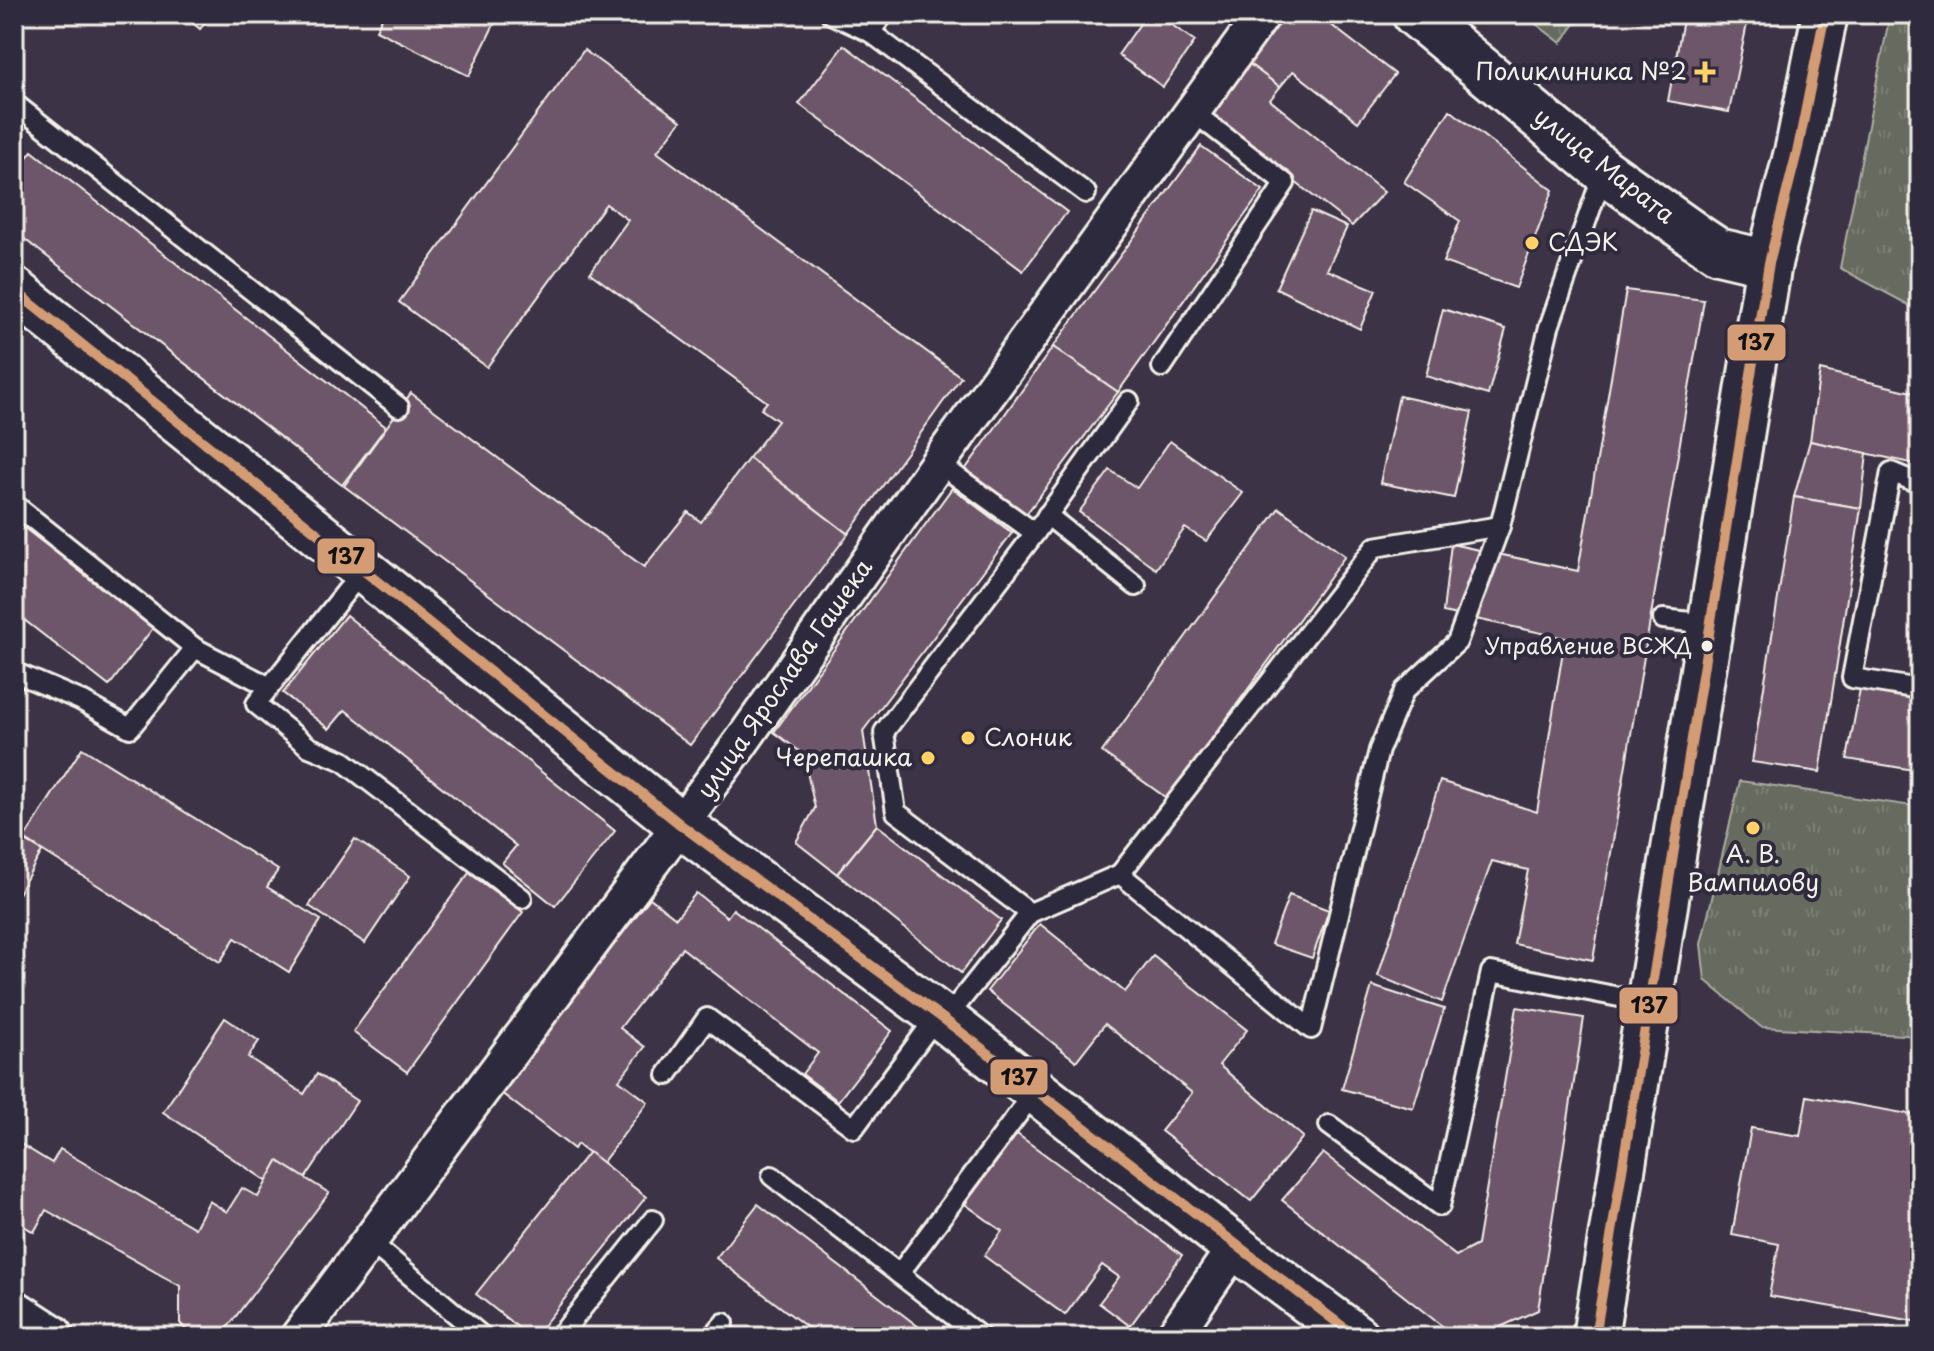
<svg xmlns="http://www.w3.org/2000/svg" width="1934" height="1351" font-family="'Playpen Sans',sans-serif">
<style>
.grass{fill:url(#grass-tufts);stroke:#adaea3;stroke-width:2}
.building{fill:#6e576b;stroke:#f4f1e8;stroke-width:2}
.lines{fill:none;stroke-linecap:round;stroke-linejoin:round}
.service-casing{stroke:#f4f1e8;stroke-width:24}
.minor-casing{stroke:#f4f1e8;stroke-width:40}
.tertiary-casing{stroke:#f4f1e8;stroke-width:50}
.secondary-casing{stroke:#f4f1e8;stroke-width:50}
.service{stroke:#2f2a3d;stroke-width:18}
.minor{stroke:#2f2a3d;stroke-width:34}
.tertiary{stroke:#2f2a3d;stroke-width:44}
.secondary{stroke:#2f2a3d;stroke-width:44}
.bus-1-casing{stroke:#2f2a3d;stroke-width:16}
.bus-1{stroke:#d39c74;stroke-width:10}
.poi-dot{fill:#ffd166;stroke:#2f2a3d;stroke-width:3}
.bus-dot{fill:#f4f1e8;stroke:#2f2a3d;stroke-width:3}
.labels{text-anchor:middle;stroke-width:8;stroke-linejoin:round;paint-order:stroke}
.bus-label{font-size:22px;fill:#f4f1e8;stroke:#2f2a3d;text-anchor:end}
.poi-label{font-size:24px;fill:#f4f1e8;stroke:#2f2a3d;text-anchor:end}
.street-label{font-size:24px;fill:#f4f1e8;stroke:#2f2a3d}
.line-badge{stroke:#2f2a3d;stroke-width:3}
.pale-badge-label{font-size:22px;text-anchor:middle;font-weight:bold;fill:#111}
</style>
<defs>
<pattern id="grass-tufts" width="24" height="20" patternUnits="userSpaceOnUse" patternTransform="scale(2)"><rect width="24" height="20" fill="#666b5e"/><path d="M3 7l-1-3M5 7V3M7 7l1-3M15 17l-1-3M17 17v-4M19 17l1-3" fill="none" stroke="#7c8175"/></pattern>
</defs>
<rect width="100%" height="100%" fill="#3c3346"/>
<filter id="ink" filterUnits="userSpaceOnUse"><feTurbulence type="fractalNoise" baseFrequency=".0125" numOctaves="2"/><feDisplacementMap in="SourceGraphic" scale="16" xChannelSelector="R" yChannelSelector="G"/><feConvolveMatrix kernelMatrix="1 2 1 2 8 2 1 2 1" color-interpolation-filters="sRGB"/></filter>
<g filter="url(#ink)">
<!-- grass -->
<g class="grass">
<path d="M1523,14H1582L1561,43Z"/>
<path d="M1890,14H1920V311L1840,268Z"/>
<path d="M1740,781L1920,807V1036L1761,1027L1705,980L1701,944Z"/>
</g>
<!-- building -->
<g class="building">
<path d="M182,14H212L200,29Z"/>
<path d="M384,14H499L469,76L376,30Z"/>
<path d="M1147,14H1156L1195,41L1163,87L1118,55Z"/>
<path d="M1284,14H1317L1395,74L1358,122L1293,71L1280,87L1248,63Z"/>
<path d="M1684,14H1749L1729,112L1668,101Z"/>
<path d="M844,45L1067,212L1023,271L799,104Z"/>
<path d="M584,50L681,121L657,152L961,377L848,534L749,458L778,421L761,409L767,402L590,273L628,220L606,204L487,367L399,302Z"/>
<path d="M1248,63L1280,87L1270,100L1384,192L1352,226L1211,117Z"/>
<path d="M1450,110L1553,190L1516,288L1443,262L1460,221L1404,182Z"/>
<path d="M1201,146L1263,190L1118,392L1053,347Z"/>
<path d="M32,151L386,427L342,485L14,231V174Z"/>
<path d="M1311,211L1347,227L1327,270L1376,290L1360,329L1276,288Z"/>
<path d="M1626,290L1704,300L1593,960L1514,944L1528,870L1492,861L1442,1002L1378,976L1440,781L1537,812L1565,638L1443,612L1451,544L1578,571Z"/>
<path d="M1443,309L1506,329L1488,395L1426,376Z"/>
<path d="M1053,347L1118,392L1012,533L952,488Z"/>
<path d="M1820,370L1920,394V465L1810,441Z"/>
<path d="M411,393L644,567L688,512L701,522L749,458L848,534L690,745L344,486Z"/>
<path d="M1399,396L1472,412L1454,498L1380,483Z"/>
<path d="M1170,441L1243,493L1206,541L1185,528L1156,569L1079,512L1110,470L1137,488Z"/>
<path d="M1810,441L1867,453L1861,508L1794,497Z"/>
<path d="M952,488L1012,533L863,731L877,825L837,874L796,842L815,808L803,754L774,732Z"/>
<path d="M1794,497L1861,508L1820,772L1752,762Z"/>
<path d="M1279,508L1345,556L1168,799L1102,752Z"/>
<path d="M14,520L153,628L109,686L14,612Z"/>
<path d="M346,615L615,831L555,906L502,863L516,846L345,710L329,729L283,693Z"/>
<path d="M1860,689L1920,700V771L1847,759Z"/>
<path d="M82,748L278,870L267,887L321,920L289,972L235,938L220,962L24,839Z"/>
<path d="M877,825L1001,920L961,973L837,874Z"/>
<path d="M14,834L42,851L14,901Z"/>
<path d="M355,839L410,876L365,943L309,906Z"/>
<path d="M469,873L523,912L407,1072L353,1032Z"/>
<path d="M696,893L727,917L733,909L892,1031L838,1101L802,1074L818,1053L682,948L620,1028L645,1047L619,1080L648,1102L602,1163L577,1144L574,1149L500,1092L650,898L676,918Z"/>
<path d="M1289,895L1329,910L1312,958L1271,944Z"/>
<path d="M1040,924L1125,992L1153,956L1247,1030L1219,1065L1303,1137L1251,1201L1161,1131L1192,1093L1105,1024L1076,1061L987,991Z"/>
<path d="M1372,986L1444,1009L1413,1108L1342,1089Z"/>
<path d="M1517,1007L1584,1018L1538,1310L1478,1337H1456L1282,1200L1323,1153L1456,1256L1477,1245Z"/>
<path d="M225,1018L259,1041L248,1057L304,1094L317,1074L357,1101L292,1198L163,1112Z"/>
<path d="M1807,1096L1920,1116V1322L1769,1296L1779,1244L1732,1235L1751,1128L1800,1136Z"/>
<path d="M1017,1134L1182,1255L1130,1326L1099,1303L1119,1277L1102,1265L1065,1315L984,1256L1002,1231L965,1204Z"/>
<path d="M14,1140L52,1163L60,1149L195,1228L209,1201L227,1212L242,1188L258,1197L278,1161L329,1193L224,1332L198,1334L188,1332L180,1323V1286L46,1210L34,1232L14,1220Z"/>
<path d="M589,1152L646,1197L534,1337H530L476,1294Z"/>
<path d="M758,1204L932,1337H820L716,1258Z"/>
</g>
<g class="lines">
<defs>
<g id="service">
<path d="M831,14L870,32"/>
<path d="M884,14L870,32L1086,193"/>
<path d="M14,103L399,407"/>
<path d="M1162,367L1285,183L1193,112"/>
<path d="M1129,401L1035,533L884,732L896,812L1030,913L1120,874L1311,1029L1379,750L1404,691L1457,642L1500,526"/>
<path d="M938,463L1035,533"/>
<path d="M1920,484L1891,472L1852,678L1920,689"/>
<path d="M14,504L195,648L268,686"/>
<path d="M1047,515L1136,586"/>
<path d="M364,569L256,704L309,747L343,761L522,898"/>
<path d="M1663,619L1710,624"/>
<path d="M14,672L80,700L130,728L195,648"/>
<path d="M1120,874L1375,547L1500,526L1549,327L1604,171"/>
<path d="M945,1020L1030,913"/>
<path d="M667,1075L707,1018L854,1128L938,1015"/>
<path d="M1329,1125L1440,1206L1491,972L1650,1003"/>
<path d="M772,1176L899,1274"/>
<path d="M368,1240L483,1337"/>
<path d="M559,1337L653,1220"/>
<path d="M712,1337L724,1323"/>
<path d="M981,1337L899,1274L1036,1090"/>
</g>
<g id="minor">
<path d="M298,1337L740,744L938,463L1263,14"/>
<path d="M1173,1337L1235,1247"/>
</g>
<g id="tertiary">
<path d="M14,290L681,825L945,1020L1235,1247L1356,1337"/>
<path d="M14,1313L51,1337"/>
<path d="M1595,1337L1769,263"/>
</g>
<path id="secondary" d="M1415,14L1604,171L1697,237L1718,251L1769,263L1798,148L1825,14"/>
</defs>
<!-- service casing -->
<use href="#service" class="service-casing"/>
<!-- minor casing -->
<use href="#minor" class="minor-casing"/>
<!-- tertiary casing -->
<use href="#tertiary" class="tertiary-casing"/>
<!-- secondary casing -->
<use href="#secondary" class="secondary-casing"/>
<!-- service -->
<use href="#service" class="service"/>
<!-- minor -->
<use href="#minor" class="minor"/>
<!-- tertiary -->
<use href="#tertiary" class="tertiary"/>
<!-- secondary -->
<use href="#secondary" class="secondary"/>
<defs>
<g id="bus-1">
<path d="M14,290L681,825L945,1020L1356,1337"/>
<path d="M1595,1337L1769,263L1798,148L1825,14"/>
</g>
</defs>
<!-- bus-1 casing -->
<use href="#bus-1" class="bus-1-casing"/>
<!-- bus-1 -->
<use href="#bus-1" class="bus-1"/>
</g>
</g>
<!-- markers -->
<g class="poi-dot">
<path d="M1701 60h8v8h8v8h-8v8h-8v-8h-8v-8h8z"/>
<circle cx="1532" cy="243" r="8"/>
<circle cx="968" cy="738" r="8"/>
<circle cx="928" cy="758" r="8"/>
<circle cx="1753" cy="828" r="8"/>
</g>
<circle class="bus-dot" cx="1707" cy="646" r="7"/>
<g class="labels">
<!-- bus labels -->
<g class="bus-label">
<text x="1692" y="654">Управление ВСЖД</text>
</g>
<!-- poi labels -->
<g class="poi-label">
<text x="1687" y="80">Поликлиника №2</text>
<text x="1548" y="251" text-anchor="start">СДЭК</text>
<text x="984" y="746" text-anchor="start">Слоник</text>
<text x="912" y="766">Черепашка</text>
<text x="1753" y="863" text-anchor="middle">А. В.<tspan x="1753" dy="28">Вампилову</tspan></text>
</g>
<!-- street labels -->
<g class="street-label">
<text transform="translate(1604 166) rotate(38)" y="8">улица Марата</text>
<text transform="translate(785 679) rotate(-55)" y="8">улица Ярослава Гашека</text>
</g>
</g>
<g class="line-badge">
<rect x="1726" y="323" width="61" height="39" rx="8" fill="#d39c74"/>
<rect x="316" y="537" width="60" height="38" rx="8" fill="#d39c74"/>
<rect x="1618" y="986" width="61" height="39" rx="8" fill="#d39c74"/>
<rect x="989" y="1058" width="60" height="38" rx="8" fill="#d39c74"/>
</g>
<g class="pale-badge-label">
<text x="1756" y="350">137</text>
<text x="346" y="564">137</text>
<text x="1649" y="1013">137</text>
<text x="1019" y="1085">137</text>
</g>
<!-- margin -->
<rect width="1934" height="1351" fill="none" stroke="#2f2a3d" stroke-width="48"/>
<rect x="24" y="24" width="1886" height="1303" fill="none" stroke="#f4f1e8" stroke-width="3" filter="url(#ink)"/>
</svg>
